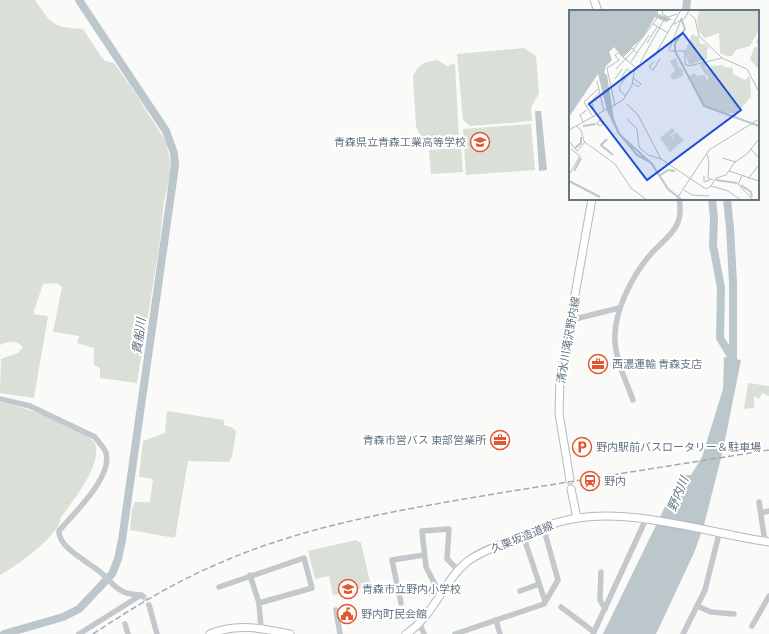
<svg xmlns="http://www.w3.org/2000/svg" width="769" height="634" font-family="Manrope,'Noto Sans JP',sans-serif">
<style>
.green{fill:#dadfd7}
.water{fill:#bbc7cb}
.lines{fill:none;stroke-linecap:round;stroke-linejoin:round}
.river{stroke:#bbc7cb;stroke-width:8}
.minor-tunnel{stroke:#d5d9db;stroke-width:5.5;stroke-dasharray:5.5 3;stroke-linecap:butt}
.major-casing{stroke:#b5babe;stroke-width:9}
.minor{stroke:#c3c8cc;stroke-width:5.5}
.major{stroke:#fff;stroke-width:7}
.rail{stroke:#a2aab0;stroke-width:1.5;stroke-dasharray:6 3;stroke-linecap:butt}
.labels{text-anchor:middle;stroke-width:4;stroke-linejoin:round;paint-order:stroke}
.poi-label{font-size:11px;fill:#657683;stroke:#fff;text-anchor:start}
.street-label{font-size:11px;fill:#657683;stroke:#fff}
.water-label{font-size:12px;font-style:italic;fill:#60757c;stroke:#fff}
.inset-river{fill:none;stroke:#bbc7cb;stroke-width:2}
.inset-road{fill:none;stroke:#b5bdc2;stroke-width:1}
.view{fill:#1d4ed8;fill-opacity:0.15;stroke:#1d4ed8;stroke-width:2}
.inset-edge{fill:none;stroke:#657683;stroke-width:2}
</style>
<rect width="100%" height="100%" fill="#fafaf8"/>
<!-- green -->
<g class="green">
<path d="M0,0H35C52,25 53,27 83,29L100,55L105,61L114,63L134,91L166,142L172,170L164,201L159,248L137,383L100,378V368L94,365V348L77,343L79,336L53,332L62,287L57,283L43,284L33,314L48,316L34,398L0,393L1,359L18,353L23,347C15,340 9,341 0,345Z"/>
<path d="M524,48L536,56L539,93L531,108L532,121L470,126L463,120L457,54Z"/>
<path d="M437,60L449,67V65L455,64L459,137L453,135L448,143C432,148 421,141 416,126L413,76C418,64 425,62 437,60Z"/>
<path d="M531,124L535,170L466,175L463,129Z"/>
<path d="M461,148L463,172L431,174L429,150Z"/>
<path d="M748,383L769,386V396L762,393L759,399L754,396V408L744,409Z"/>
<path d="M0,402C19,406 91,427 96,446C100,467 73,501 61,517C60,536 16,566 0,575Z"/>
<path d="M167,411L224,420V425L233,428L236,431L232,457L229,462L188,461L175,538L130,530L132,509L135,502H150L153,479L139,477L143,441L165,433Z"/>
<path d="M356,540L361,543L371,586L333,595L329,576L315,579L308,551Z"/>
</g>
<!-- water -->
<g class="water">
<path d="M535,111H541L547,170L539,171Z"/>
<path d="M724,357L741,360L723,450L704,525L694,553L656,634H603L679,478L683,475H691L702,457L723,389Z"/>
</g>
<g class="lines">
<!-- river -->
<g class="river">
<path d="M686,11L687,0"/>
<path d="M712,199L714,219L713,245L721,288L720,338L731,356"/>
<path d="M727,199L730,228L733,283V369"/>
<path d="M4,634L63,617L79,609L112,574L118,559L122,540L175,166L174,153L166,131L79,0"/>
</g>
<!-- minor-tunnel -->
<path class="minor-tunnel" d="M143,596L149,605"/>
<defs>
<g id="major">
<path d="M594,0L598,11"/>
<path d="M570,480L559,413L560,379L592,199"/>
<path d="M571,489L577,518"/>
<path d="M210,634C236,623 263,628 290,634"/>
<path d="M406,634C434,616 443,581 468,561C482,551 499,545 515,539C535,530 556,521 578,518C637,509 709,533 769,542"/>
</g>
</defs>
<!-- major casing -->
<use href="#major" class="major-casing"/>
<!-- minor -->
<g class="minor">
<path d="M571,320L619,308"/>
<path d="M0,399L30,406L95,437C98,442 104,447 106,453C113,477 73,514 59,531C58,547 88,562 99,571C107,577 113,587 122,591C128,595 137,594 143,596"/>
<path d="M633,400C626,381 616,361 615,341C613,313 632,276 650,255C667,236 685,228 679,199"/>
<path d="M759,502L765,542"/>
<path d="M761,513L769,511"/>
<path d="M523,535L545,601"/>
<path d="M601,572L600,600L605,609"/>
<path d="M250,575L259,603L261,628"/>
<path d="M219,587L304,558L312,588L259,603"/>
<path d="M520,591L539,584"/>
<path d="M441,596L426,567L422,531L449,529L447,559L459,571"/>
<path d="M401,603L392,560L424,555"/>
<path d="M149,605L157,634"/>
<path d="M697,606L711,612L734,614"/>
<path d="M561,607L594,632"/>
<path d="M336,610L340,634"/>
<path d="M496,620L500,634"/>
<path d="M419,622L424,634"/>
<path d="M125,624L128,634"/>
<path d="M752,626L769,596"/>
<path d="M79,634L141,595"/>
<path d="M455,634L544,604L558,580L543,526"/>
<path d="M593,634L646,519"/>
<path d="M683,634L705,590L719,534"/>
</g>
<!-- major -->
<use href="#major" class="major"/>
<!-- rail -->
<path class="rail" d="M93,634C131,609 171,584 213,566C306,524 406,509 506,492C593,478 681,464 769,450"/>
</g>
<!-- icons -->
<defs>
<symbol id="school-ring" viewBox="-11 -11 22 22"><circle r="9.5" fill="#fff" stroke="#e4572e" stroke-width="1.5"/><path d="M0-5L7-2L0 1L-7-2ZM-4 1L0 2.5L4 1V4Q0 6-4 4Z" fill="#e4572e"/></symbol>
<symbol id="office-ring" viewBox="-11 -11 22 22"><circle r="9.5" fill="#fff" stroke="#e4572e" stroke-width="1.5"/><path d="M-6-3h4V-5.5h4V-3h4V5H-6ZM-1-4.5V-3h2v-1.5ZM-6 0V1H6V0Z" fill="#e4572e"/></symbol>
<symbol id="parking-ring" viewBox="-11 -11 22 22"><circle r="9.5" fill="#fff" stroke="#e4572e" stroke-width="1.5"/><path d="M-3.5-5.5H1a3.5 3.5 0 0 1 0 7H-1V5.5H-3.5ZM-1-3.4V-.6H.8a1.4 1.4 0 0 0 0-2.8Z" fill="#e4572e"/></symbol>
<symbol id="station-ring" viewBox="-11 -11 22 22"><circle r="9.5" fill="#fff" stroke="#e4572e" stroke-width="1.5"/><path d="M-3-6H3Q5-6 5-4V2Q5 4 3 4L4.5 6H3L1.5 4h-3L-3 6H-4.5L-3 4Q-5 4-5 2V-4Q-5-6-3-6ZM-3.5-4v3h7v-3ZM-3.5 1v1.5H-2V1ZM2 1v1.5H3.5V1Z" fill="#e4572e"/></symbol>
<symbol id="civic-ring" viewBox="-11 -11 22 22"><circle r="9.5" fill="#fff" stroke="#e4572e" stroke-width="1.5"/><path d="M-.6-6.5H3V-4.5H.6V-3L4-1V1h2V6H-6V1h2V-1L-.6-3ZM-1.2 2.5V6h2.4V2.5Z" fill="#e4572e"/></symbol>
</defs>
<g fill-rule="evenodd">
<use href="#school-ring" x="469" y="131" width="22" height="22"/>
<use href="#office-ring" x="587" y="353" width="22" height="22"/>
<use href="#office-ring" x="489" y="429" width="22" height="22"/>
<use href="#parking-ring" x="571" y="436" width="22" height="22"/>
<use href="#station-ring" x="579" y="470" width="22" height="22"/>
<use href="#school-ring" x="337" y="578" width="22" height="22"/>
<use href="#civic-ring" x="336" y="603" width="22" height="22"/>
</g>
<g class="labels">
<!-- poi labels -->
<g class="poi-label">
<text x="466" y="146" text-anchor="end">青森県立青森工業高等学校</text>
<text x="612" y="368">西濃運輸 青森支店</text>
<text x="486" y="444" text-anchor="end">青森市営バス 東部営業所</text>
<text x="596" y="451">野内駅前バスロータリー＆駐車場</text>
<text x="604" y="485">野内</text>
<text x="362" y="593">青森市立野内小学校</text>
<text x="361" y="618">野内町民会館</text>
</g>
<!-- street labels -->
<g class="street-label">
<text transform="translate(568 340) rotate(-80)" y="4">清水川滝沢野内線</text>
<text transform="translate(522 537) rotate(-22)" y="4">久栗坂造道線</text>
</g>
<!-- water labels -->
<g class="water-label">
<text transform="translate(139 336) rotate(-82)" y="4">貴船川</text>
<text transform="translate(678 494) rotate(-67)" y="4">野内川</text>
</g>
</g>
<!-- overview -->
<g transform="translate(569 10)">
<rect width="190" height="190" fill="#fafaf8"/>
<path d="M131,0H190V20L181,36L167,40L163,46H157L151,43L150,23L136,28L129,21L128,8ZM123,24L130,27L131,34H137L140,38L138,39V49L120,55L116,42ZM190,27V60L181,49L185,38L189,36L187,31ZM107,48L109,56L114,60V66L104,70L101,65L106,61L101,51ZM136,52L137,60L143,56L155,55V57L164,58V64L176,70L181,66L182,87L168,103H152L135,95L120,66L125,63L128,66L135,65L139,71V65L137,66L131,55ZM103,118L106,121L102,125L103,128L106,129L103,126L107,122L115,130L101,142L91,128Z" fill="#dadfd7"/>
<path d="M0,0H89V4L103,9L97,12L86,7L74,27L53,47L45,37L40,42L43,50L37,56L35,63L38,65L45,109L51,123L49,124L38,101L29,64L0,107Z" fill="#bbc7cb"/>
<path class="inset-river" d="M112,8L116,19L106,33V41L135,96L190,116M14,116L27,114M48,121L68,145L79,151M50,124L83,154L99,179L113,190M38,129L32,135L44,145M6,138L12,133V127M5,161L12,148M90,166L99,160L106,161M147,170L168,173M0,171L31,187M172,175L182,182L183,187"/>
<path class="inset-road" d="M94,0L93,4L99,7L108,4M120,3L126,9L130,26L153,48L178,59L190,82M84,14L99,23M104,14L112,0M78,33L88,17M64,40L88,8M100,40L112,10M100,41H116V54L120,56L153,48M85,51L80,57L84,60L91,49M62,52L80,25M71,53L97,6M66,57L54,47L63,38L68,43M47,59L65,40M52,68L58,59L62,62M46,69L53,59M28,71L35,101M64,73L69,77L72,74L64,68M57,86L51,81L50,77L61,61M23,93L27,105M58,94L69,105L92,149L137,179L142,176L159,181L172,190M46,96L38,58L50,50L46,45L49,43M17,97L30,83M24,107L15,92L29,79M58,109L68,119L70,137L79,145L92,149M30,110L34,114L31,116L28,114L31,109L32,107M14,112L11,105L18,100M7,116L12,120L15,131L19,135M0,120L54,90L63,75L66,58L86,45L103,15L116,8L120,0M0,131L8,141L16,132M20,135L46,154L62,178L78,190M182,139L190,148M138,144L140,152L139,168L144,170M153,148L167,152M160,161L190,171M0,165L11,146L2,139M135,166V172L141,170M173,166L169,174L184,190M179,169L190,155M142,176L147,168L157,165L166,152L178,144L190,129M115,180L123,185L140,186M107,190L140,140L190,109"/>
<path class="view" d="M114,23L172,100L78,170L20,94Z"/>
<rect width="190" height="190" class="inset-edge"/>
</g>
</svg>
